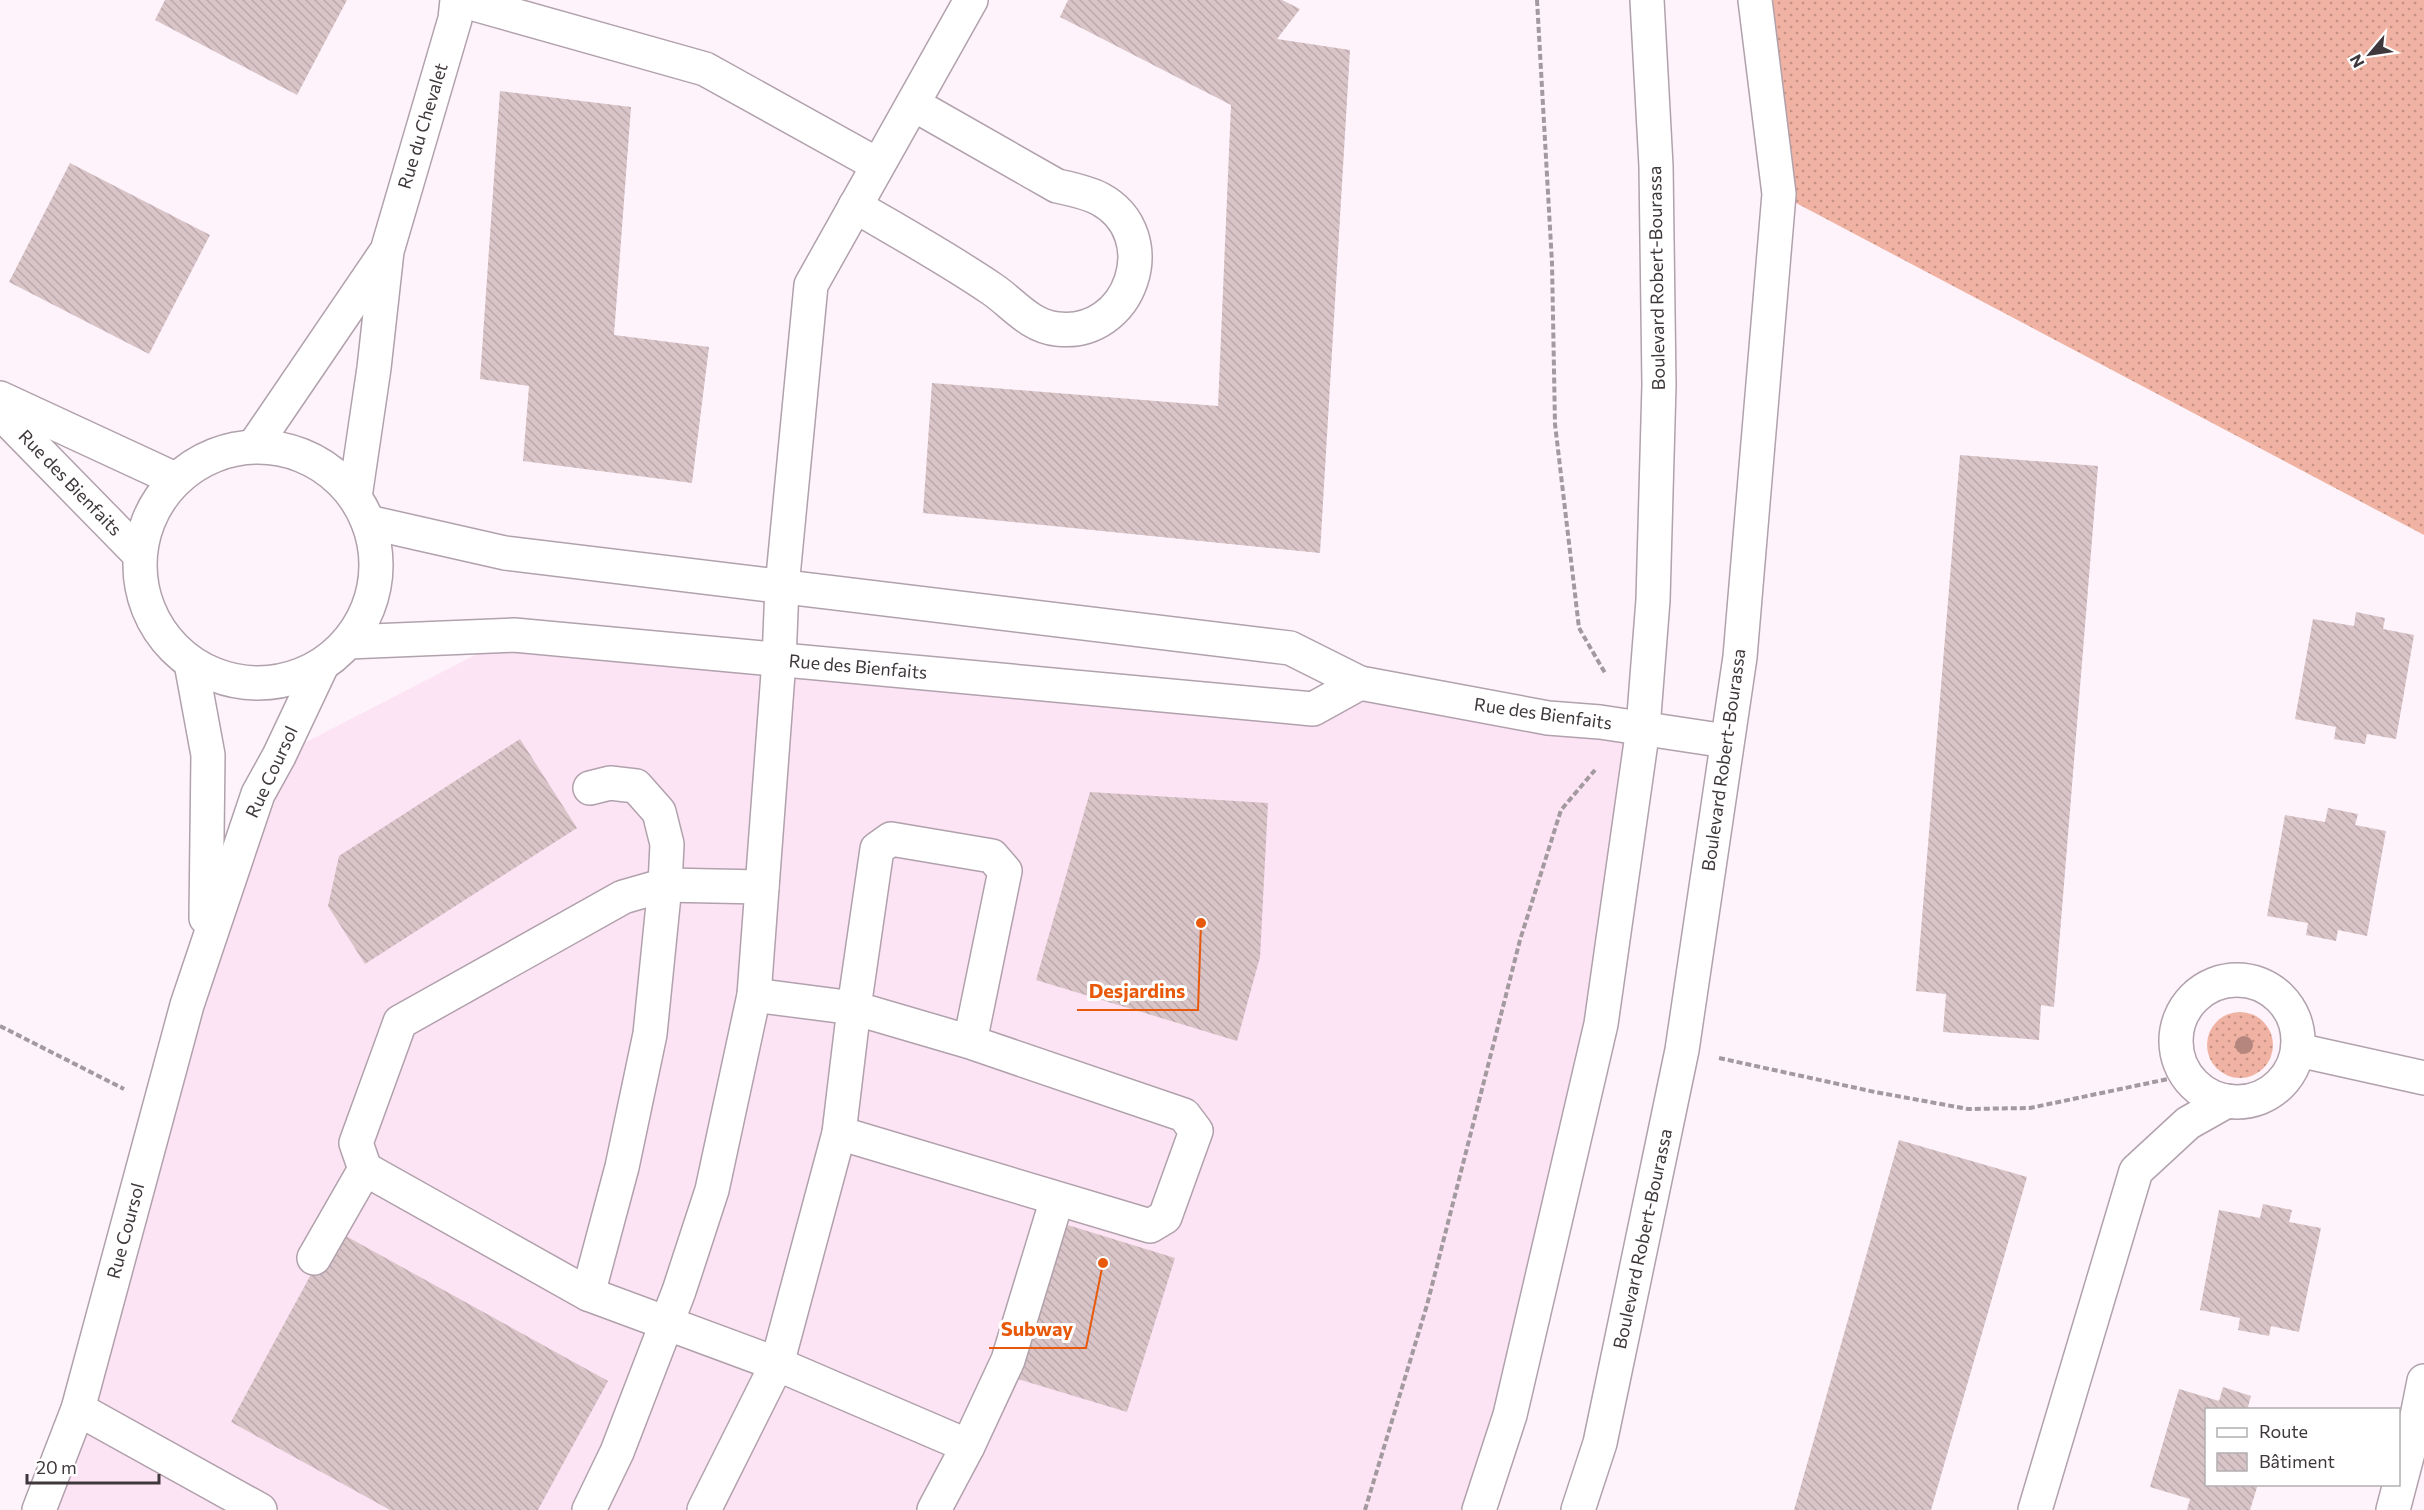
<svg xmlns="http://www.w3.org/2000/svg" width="2424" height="1510" font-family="Commissioner,sans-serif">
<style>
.built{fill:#fce4f4}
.grass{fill:url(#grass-dots)}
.building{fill:url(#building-back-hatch)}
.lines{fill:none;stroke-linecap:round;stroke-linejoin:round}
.minor-casing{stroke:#b1a1ac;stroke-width:36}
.highway-casing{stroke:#b1a1ac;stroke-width:36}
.path{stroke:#a39aa0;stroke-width:4;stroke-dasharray:6 3;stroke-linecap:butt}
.minor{stroke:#fff;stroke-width:33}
.highway{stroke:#fff;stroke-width:33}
.tree{fill:#b5867e}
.labels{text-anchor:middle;stroke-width:6;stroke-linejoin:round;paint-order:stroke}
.street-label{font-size:18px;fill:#3e373b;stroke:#fff}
.leader{fill:none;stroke:#e8590c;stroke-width:2}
.callout-dot{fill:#e8590c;stroke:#fff;stroke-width:2}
.callout-label{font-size:20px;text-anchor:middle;font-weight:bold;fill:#e8590c;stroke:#fff;stroke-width:6;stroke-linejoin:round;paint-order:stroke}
</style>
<defs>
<pattern id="grass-dots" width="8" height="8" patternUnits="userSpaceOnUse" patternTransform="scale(1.5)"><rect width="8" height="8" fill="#f0b2a2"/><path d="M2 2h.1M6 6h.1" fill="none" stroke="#c49285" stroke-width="1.8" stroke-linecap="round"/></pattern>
<pattern id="building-back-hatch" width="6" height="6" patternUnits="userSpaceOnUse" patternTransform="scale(1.5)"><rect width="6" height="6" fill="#d9c4c8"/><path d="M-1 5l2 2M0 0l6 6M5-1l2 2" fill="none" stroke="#bba9ad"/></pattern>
</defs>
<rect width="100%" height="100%" fill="#fef3fa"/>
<!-- built -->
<path class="built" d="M514,635L1313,709L1360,683L1643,728L1601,1024L1479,1510H39L279,756Z"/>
<!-- grass -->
<g class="grass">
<path d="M1755,0H2424V535L1779,194Z"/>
<circle cx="2240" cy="1045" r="33"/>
</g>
<!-- building -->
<g class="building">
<path d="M165,0H347L297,95L155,20Z"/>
<path d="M1068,0H1282L1300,9L1277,39L1350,50L1320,553L923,513L932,383L1218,406L1231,105L1060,17Z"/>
<path d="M500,91L631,107L614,335L709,347L692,483L523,461L529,386L480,379Z"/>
<path d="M70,163L210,235L149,354L9,282Z"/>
<path d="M1960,455L2098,466L2054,1007L2041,1005L2039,1040L1943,1032L1946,994L1916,991Z"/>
<path d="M2356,612L2385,618L2383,629L2414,635L2396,739L2367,734L2365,744L2334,739L2336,727L2295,719L2313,619L2354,626Z"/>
<path d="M520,739L577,828L365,964L328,906L339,856Z"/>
<path d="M1090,792L1268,803L1260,957L1237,1041L1036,980Z"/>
<path d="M2328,808L2358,814L2355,825L2386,831L2367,936L2338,930L2336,941L2306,935L2308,923L2267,916L2285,815L2325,822Z"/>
<path d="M1899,1140L2027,1177L1931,1510H1794Z"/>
<path d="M2263,1204L2292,1210L2289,1222L2321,1228L2299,1332L2271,1326L2269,1336L2238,1330L2240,1318L2200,1310L2219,1210L2260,1218Z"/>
<path d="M1061,1223L1175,1258L1127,1412L1014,1378Z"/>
<path d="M335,1230L608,1381L538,1510H390L231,1422Z"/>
<path d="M2223,1387L2251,1396L2248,1407L2254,1410H2206V1484H2258L2250,1510H2187L2190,1499L2150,1487L2179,1389L2219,1401Z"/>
</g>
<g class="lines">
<defs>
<g id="minor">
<path d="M460,0L705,69L878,165"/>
<path d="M855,206C901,233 948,259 992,289C1013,303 1029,326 1057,329C1131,338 1166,235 1100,199C1087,192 1071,189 1057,186L913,104"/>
<path d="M0,398L175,479"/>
<path d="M0,412L139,554"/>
<path d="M254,446L384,255"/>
<circle cx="258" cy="565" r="118"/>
<path d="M355,497L374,368L387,251L455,19L457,0"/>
<path d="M368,522L505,553L1290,648L1360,683L1548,718L1600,722L1726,741"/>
<path d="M348,642L514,635L1313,709L1360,683"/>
<path d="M191,663L208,755L206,918"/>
<path d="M762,887L665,885L623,897L400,1022L356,1143L365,1169L588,1294L777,1364L968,1446L934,1510"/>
<circle cx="2237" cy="1041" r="61"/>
<path d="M754,995L854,1008L877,849L891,839L992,856L1005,871L970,1042L1184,1115L1196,1131L1165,1217L1150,1226L839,1133L854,1008L970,1042"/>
<path d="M2298,1050L2424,1078"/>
<path d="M314,1258L365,1169"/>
<path d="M588,1294L622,1167L650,1034L665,885L667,844L659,812L636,786L610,783L590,788"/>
<path d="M78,1409L260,1510"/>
<path d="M968,1446L1008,1360L1057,1199"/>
<path d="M39,1510L78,1409L187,1005L258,794L279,756L322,665"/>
<path d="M589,1510L617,1452L679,1291L712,1190L754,995L779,660L782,587L811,285L971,0"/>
<path d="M704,1510L777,1364L839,1133"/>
<path d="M2035,1510L2136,1171L2188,1123L2227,1101"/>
<path d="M2393,1510L2415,1426L2424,1381"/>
</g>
<g id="highway">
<path d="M1479,1510L1510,1415L1601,1024L1643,728L1653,600L1659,385L1656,166L1647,0"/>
<path d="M1578,1510L1600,1443L1682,1050L1740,657L1779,194L1755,0"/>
</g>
</defs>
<!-- minor casing -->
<use href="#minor" class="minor-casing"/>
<!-- highway casing -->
<use href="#highway" class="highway-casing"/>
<!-- path -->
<g class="path">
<path d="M1537,0L1552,263L1555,424L1579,628L1605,673"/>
<path d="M0,1026L124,1089"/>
<path d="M1719,1058L1875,1092L1968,1109L2030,1108L2187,1075"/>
<path d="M1365,1510L1427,1305L1520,940L1561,810L1595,770"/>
</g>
<!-- minor -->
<use href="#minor" class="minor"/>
<!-- highway -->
<use href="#highway" class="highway"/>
</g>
<!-- trees -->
<circle class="tree" cx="2244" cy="1045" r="9"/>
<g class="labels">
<!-- street labels -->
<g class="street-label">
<text transform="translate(423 126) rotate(-73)" y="6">Rue du Chevalet</text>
<text transform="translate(1657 278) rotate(-91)" y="6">Boulevard Robert-Bourassa</text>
<text transform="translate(70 483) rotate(46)" y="6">Rue des Bienfaits</text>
<text transform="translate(858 667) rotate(5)" y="6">Rue des Bienfaits</text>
<text transform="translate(1543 714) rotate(8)" y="6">Rue des Bienfaits</text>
<text transform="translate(1724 760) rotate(-82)" y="6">Boulevard Robert-Bourassa</text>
<text transform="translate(272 772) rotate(-65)" y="6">Rue Coursol</text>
<text transform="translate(126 1231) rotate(-75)" y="6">Rue Coursol</text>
<text transform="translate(1643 1239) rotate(-78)" y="6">Boulevard Robert-Bourassa</text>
</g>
</g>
<!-- callouts -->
<path class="leader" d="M1201 923L1198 1010H1077M1103 1263L1086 1348H989"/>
<g class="callout-dot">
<circle cx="1201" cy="923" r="6"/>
<circle cx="1103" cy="1263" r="6"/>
</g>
<g class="callout-label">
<text x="1137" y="998">Desjardins</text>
<text x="1037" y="1336">Subway</text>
</g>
<!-- legend -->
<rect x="2205" y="1408" width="195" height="78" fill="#ffffff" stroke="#b2afb1" stroke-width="1.5"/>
<rect x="2217" y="1428" width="30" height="9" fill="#ffffff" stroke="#b2afb1" stroke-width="1.5"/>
<text x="2259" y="1438" font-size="18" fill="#3e373b">Route</text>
<rect x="2217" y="1453" width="30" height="18" fill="url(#building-back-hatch)" stroke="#b2afb1" stroke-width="1.5"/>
<text x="2259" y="1468" font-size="18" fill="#3e373b">Bâtiment</text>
<!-- north arrow -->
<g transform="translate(2370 54) rotate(241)" stroke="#ffffff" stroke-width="4.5" paint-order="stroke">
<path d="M0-4.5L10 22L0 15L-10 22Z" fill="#3e373b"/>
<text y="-9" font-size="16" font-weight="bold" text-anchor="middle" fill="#3e373b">N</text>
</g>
<!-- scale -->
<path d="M27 1474v9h132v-9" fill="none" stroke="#3e373b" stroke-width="3"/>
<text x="36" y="1474" font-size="18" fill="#3e373b" stroke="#ffffff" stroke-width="4.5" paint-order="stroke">20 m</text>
</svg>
